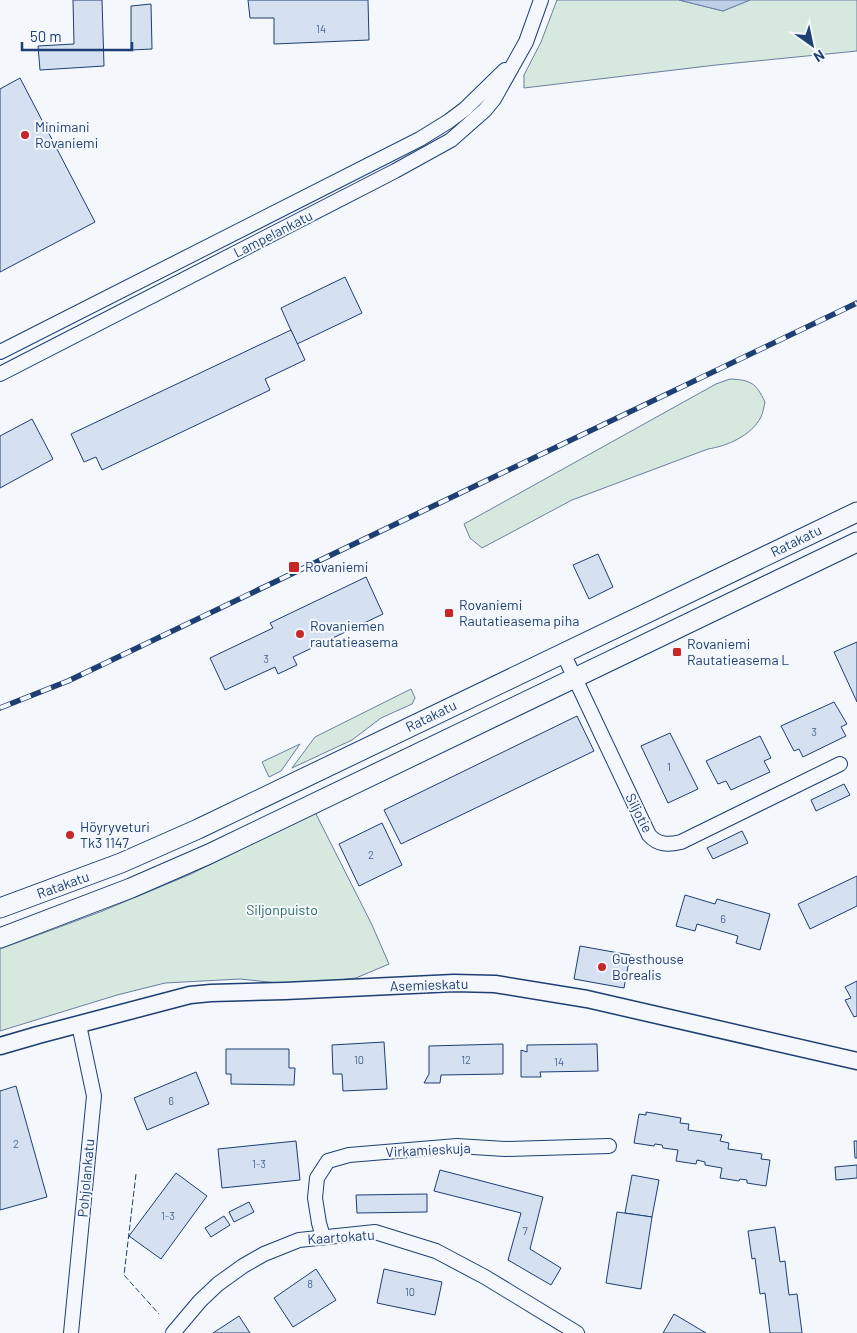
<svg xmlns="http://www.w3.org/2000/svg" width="857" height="1333" font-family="Barlow,sans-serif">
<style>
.green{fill:#d7e8df;stroke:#687fa3}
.water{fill:#bed0e5;stroke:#687fa3}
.building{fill:#d5e0f0;stroke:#1d3f73}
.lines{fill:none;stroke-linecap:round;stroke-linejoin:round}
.minor-casing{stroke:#1d3f73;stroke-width:16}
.tertiary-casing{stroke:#1d3f73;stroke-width:19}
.secondary-casing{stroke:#1d3f73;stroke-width:21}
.minor{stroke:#f4f7fb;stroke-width:14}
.tertiary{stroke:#f4f7fb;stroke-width:16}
.secondary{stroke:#f4f7fb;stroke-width:19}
.rail-casing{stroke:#1d3f73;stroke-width:5.5}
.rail{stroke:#f4f7fb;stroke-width:4;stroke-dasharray:11;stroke-linecap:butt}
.fence{stroke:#1d3f73;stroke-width:1;stroke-dasharray:6 2.5;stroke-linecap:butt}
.poi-dot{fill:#c62828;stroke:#f4f7fb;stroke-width:2}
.labels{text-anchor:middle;stroke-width:4;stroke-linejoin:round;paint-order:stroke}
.number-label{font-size:11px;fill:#4b6792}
.poi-label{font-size:14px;fill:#1d3f73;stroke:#f4f7fb;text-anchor:start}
.street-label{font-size:14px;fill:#1d3f73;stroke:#f4f7fb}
.park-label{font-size:14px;fill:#2c6c60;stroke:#f4f7fb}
</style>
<rect width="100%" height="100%" fill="#f4f7fb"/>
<!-- green -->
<g class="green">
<path d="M557,0H679L723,11L750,0H857V51L716,65L524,88V75L541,42Z"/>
<path d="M730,379C751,380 756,383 765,402C764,406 763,413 761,417C751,436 727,446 708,449L572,500L482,548L470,538L464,524L716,384Z"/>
<path d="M411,689L415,698L412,704L381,718L352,740L292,768L315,737Z"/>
<path d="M300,744L281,771L269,777L262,762Z"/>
<path d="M315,812L372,925L389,964L356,978L324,982L278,983L240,979L165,983L117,995L0,1031V949L100,912L191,874Z"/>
</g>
<!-- water -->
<path class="water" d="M679,0H750L723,11Z"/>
<!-- building -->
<g class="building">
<path d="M73,0H102L104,66L40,70L38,46L74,44Z"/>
<path d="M248,0H368L369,40L274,44V18H250Z"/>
<path d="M151,4L152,49L131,50V6Z"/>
<path d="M20,78L95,222L0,272V89Z"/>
<path d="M345,277L362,313L297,344L281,308Z"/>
<path d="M291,330L305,360L265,379L270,390L102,470L96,457L84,462L71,434Z"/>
<path d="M32,419L53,459L0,488V436Z"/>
<path d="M598,554L613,587L589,599L573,565Z"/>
<path d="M366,577L383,614L293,657L297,665L278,674L275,667L225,690L210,658L273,628L270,623Z"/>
<path d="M857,642V702L834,652Z"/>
<path d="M834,702L847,724L841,727L846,736L803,757L799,749L794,751L781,726Z"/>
<path d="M577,716L594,751L401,844L384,810Z"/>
<path d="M670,733L698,789L668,803L641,746Z"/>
<path d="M760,736L771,758L764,761L770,772L731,790L726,781L718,784L706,761Z"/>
<path d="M844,784L850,795L816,811L811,800Z"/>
<path d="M382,823L402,865L359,886L339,844Z"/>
<path d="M742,831L748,843L713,859L707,848Z"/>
<path d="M857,876V906L810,929L798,904Z"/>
<path d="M685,895L715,904L717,899L770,914L760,950L736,943L738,936L697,924L695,931L676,926Z"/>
<path d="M580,946L630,955L624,988L574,979Z"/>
<path d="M857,981V1016L854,1017L845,1000L851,998L845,987Z"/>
<path d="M384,1042L387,1089L343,1091L342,1074H333L332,1045Z"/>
<path d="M503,1044V1074L441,1075L440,1083H424L429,1074V1046Z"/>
<path d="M597,1044L598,1071L540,1072L541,1077H521V1050L527,1052V1045Z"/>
<path d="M226,1049H289V1068H295L294,1085L231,1084V1074H226Z"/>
<path d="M196,1072L209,1104L147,1130L134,1098Z"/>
<path d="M16,1086L47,1197L0,1210V1091Z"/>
<path d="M646,1112L681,1118L680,1123L689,1124L688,1130L722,1135L720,1141L729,1143L728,1149L762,1154L761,1159L770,1160L766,1186L747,1183V1180L740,1179L739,1181L720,1178L722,1168L705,1165V1162L697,1160L696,1164L676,1161L678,1150L663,1148L662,1145L655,1144L654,1146L634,1143L639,1114L646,1115Z"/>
<path d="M296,1141L300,1180L222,1188L218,1149Z"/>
<path d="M854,1141H857V1158H855Z"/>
<path d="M857,1165V1178L836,1180L835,1167Z"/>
<path d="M440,1170L543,1197L530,1249L561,1268L551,1285L508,1260L521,1213L434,1191Z"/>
<path d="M176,1173L207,1196L161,1259L129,1236Z"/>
<path d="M632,1175L659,1180L652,1217L625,1213Z"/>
<path d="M427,1194V1212L357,1213L356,1195Z"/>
<path d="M249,1202L254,1212L234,1222L229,1212Z"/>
<path d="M617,1212L652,1217L641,1289L606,1283Z"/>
<path d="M224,1216L230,1225L211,1237L205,1228Z"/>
<path d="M775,1227L780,1262L785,1261L789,1295L797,1294L802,1333H770L765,1293L760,1294L755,1258L752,1259L748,1231Z"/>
<path d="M316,1269L336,1300L293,1327L274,1298Z"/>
<path d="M384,1269L442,1282L435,1315L377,1303Z"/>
<path d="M674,1314L706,1333H663Z"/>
<path d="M239,1316L250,1333H213Z"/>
</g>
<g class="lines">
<defs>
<g id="minor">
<path d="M0,352L420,139L449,121L465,109L505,70"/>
<path d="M0,374L395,171L451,140L485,110L494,99L526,42L541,0"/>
<path d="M563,653L649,835C658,845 668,845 681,842L840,764"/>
<path d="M323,1237L319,1223L315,1198L317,1178L328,1161L349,1155L457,1146L505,1149L609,1146"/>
<path d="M71,1333L94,1096L79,1025"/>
<path d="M173,1333L200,1301L218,1284L243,1266L264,1254L299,1240L375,1232L436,1251L485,1277L577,1333"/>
</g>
<path id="tertiary" d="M0,1046L38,1035L190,995L211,993L285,991L454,983L495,984L587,999L857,1061"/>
<g id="secondary">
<path d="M0,908L121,863L198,829L857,512"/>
<path d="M0,938L131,888L209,854L857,542"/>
</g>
</defs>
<!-- minor casing -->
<use href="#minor" class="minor-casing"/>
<!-- tertiary casing -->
<use href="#tertiary" class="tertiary-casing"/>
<!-- secondary casing -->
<use href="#secondary" class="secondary-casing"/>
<!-- minor -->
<use href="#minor" class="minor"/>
<!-- tertiary -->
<use href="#tertiary" class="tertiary"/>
<!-- secondary -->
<use href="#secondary" class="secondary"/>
<defs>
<path id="rail" d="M0,708L68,681L857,303"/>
</defs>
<!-- rail casing -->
<use href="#rail" class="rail-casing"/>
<!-- rail -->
<use href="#rail" class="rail"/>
<!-- fence -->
<path class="fence" d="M136,1174L124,1275L159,1314"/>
</g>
<!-- markers -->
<g class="poi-dot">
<circle cx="25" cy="135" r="5"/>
<rect x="288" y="561" width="12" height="12" rx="2.5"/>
<rect x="444" y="608" width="10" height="10" rx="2.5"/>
<circle cx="300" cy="634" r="5"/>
<rect x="672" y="647" width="10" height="10" rx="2.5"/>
<circle cx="70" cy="835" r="5"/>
<circle cx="602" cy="967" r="5"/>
</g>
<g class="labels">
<!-- number labels -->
<g class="number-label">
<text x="321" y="33">14</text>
<text x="266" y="663">3</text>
<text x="814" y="736">3</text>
<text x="669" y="771">1</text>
<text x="371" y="859">2</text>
<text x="723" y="923">6</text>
<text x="359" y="1064">10</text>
<text x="466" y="1064">12</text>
<text x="559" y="1066">14</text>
<text x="171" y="1105">6</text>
<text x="16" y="1148">2</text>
<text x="259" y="1168">1-3</text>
<text x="168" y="1220">1-3</text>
<text x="525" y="1235">7</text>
<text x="310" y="1288">8</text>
<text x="410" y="1296">10</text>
</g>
<!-- poi labels -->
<g class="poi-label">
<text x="35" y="132">Minimani<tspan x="35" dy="16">Rovaniemi</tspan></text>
<text x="305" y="572">Rovaniemi</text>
<text x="459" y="610">Rovaniemi<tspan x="459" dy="16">Rautatieasema piha</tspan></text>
<text x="310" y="631">Rovaniemen<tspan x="310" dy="16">rautatieasema</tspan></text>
<text x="687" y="649">Rovaniemi<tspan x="687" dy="16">Rautatieasema L</tspan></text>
<text x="80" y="832">Höyryveturi<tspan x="80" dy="16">Tk3 1147</tspan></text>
<text x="612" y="964">Guesthouse<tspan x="612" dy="16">Borealis</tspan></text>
</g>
<!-- street labels -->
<g class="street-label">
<text transform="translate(273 234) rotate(-27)" y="5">Lampelankatu</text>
<text transform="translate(796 541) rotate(-26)" y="5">Ratakatu</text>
<text transform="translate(431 716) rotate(-26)" y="5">Ratakatu</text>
<text transform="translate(639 813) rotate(63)" y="5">Siljotie</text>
<text transform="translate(63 885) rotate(-20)" y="5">Ratakatu</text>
<text transform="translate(429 985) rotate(-2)" y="5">Asemieskatu</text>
<text transform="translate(428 1150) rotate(-3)" y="5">Virkamieskuja</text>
<text transform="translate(86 1178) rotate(-85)" y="5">Pohjolankatu</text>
<text transform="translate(341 1237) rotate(-4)" y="5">Kaartokatu</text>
</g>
<!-- park labels -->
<g class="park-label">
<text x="282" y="915">Siljonpuisto</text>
</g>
</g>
<!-- north arrow -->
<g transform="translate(812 45) rotate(147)" stroke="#f4f7fb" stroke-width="4" paint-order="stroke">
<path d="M0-4L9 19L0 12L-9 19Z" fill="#1d3f73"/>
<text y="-8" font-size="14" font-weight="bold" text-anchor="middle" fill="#1d3f73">N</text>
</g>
<!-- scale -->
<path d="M22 42v8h110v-8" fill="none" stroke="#1d3f73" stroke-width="2.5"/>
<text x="30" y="42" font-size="15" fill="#1d3f73" stroke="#f4f7fb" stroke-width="4" paint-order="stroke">50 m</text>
</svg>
